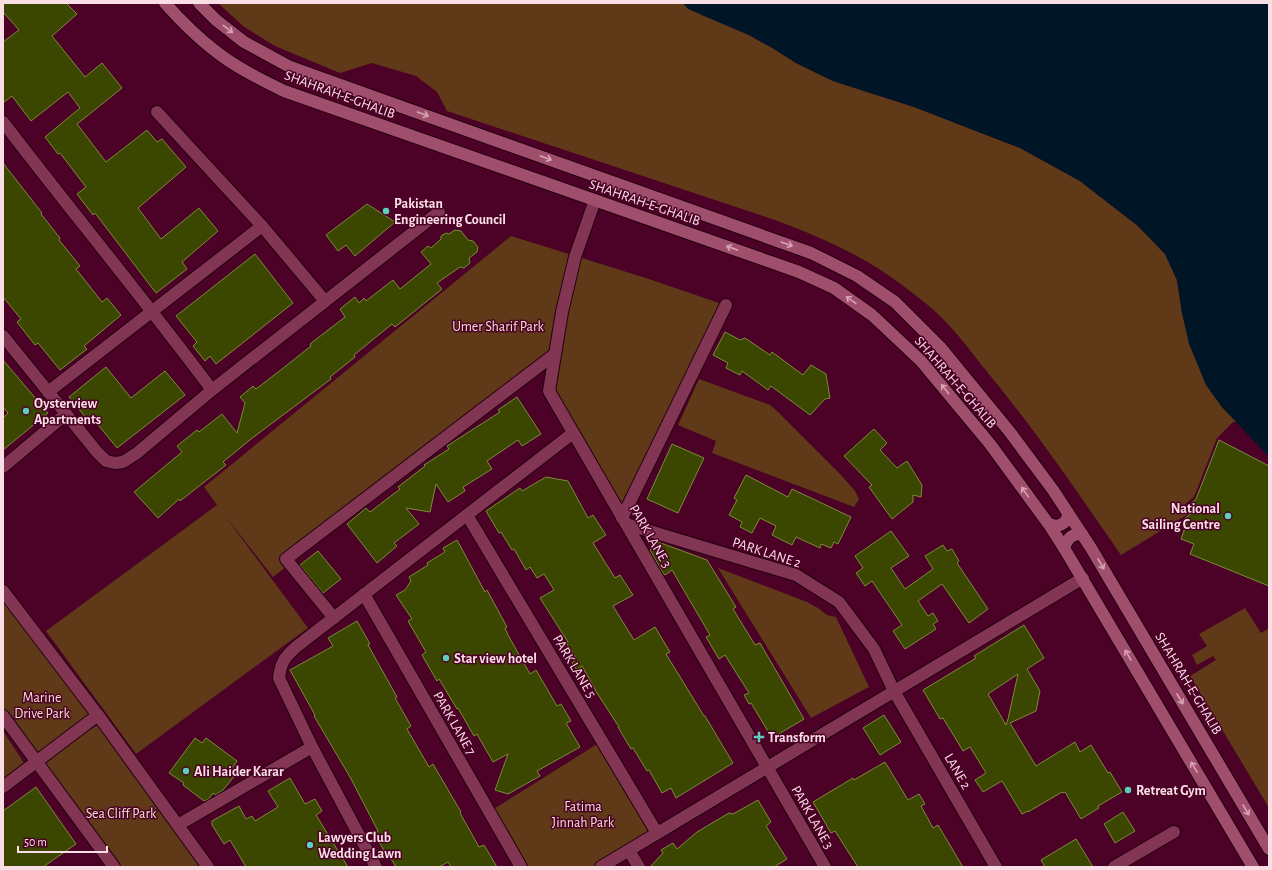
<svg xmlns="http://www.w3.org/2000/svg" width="1272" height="870" font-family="'Alegreya Sans',sans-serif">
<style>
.green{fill:#603918}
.water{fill:#001627}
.building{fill:#3b4600;stroke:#7c8c3a;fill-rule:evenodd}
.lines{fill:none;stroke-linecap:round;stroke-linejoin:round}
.street-casing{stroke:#24010f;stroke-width:14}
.secondary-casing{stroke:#24010f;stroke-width:14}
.street{stroke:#823653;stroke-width:12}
.secondary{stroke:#9f4e6c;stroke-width:12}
.oneway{stroke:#d6a4b5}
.poi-dot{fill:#5dceb9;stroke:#4c0126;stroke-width:1.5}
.labels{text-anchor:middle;stroke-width:3;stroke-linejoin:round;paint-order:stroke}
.street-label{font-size:14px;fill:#fadee6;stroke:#4c0126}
.poi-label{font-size:14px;font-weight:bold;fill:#fadee6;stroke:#4c0126;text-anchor:start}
.park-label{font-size:14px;fill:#f4e0d1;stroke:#4c0126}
</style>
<rect width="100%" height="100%" fill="#4c0126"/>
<!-- green -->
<g class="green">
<path d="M218,3H684L702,15L749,35L774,49L796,63L833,81L914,107L1020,148L1080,181L1138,226L1165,254L1177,280L1182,313L1221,406L1237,422H1233L1217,438L1194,497L1184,505L1190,513L1121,555C1078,493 1036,431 988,373C972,353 956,331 937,313C926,303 914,294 902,285C863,255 818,236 772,219L447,111L437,92L416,76L372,63L340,73L275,46L243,26Z"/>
<path d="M511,236L646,278L722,304L620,514L549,391L554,360L273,577L223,513L308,628L136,754L46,631L217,505L204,487Z"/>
<path d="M699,379L770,405L777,411L841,475L855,491L859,499L854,507L712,453L716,441L678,425Z"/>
<path d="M718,568L807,602L818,608L827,615L836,617L869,687L811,718Z"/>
<path d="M3,602L98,715L43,757L103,722L204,867H112L3,713Z"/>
<path d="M1245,608L1261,633L1269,628V808L1190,676L1216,660L1213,656L1197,665L1192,655L1207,646L1199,634Z"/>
<path d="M3,731L28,769L3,788Z"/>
<path d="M602,741L657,833L601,867H521L489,812Z"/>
</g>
<!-- water -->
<path class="water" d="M683,3H1269V457L1221,406L1206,385L1189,344L1182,313L1177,280L1165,254L1138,226L1080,181L1020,148L914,107L833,81L796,63L774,49L749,35L688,9Z"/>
<!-- building -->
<g class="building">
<path d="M3,3H66L77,14L52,36L85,77L102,63L122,88L77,124L106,162L147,130L157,142L162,139L186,167L138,208L161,239L199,208L218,231L182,262L187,269L156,293L95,213L93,215L77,194L86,187L60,153L58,154L45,137L80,108L68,92L31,121L12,96L3,103V42L19,30L3,12Z"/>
<path d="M3,163L42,213L41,214L60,238L59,240L80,266L76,269L102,302L107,298L121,315L84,346L87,349L60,370L38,343L35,345L17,322L21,319L3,297Z"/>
<path d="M367,204L395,222L355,256L346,245L338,251L326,235Z"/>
<path d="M455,230L461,231L468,240L473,241L478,247L477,252L469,258L470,263L464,268L460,267L437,283L442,289L395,327L392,324L354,355L355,357L330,377L331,379L251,439L223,462L226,465L180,501L179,499L158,518L134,492L182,452L177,446L197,430L199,432L222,414L237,433L245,403L240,397L253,386L256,389L282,369L311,346L310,344L345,317L340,309L355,297L359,303L364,298L366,301L393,280L400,289L431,264L421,252L428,246L431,248L441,239V236L446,233L449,234Z"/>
<path d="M255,254L293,303L216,364L210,356L205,361L193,346L197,342L176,316Z"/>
<path d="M725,332L740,340L745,338L770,355L772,352L803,375L811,365L826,374L830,398L825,399L810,415L771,386L768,390L742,371L740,375L726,368L728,363L713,355Z"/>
<path d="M3,360L48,413L3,450V418L8,413L3,407Z"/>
<path d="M106,367L131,398L165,371L185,395L117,448L95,421L91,424L69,397Z"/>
<path d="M517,397L541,434L522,446L518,440L487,461L492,469L463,487L465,491L448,502L436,484L430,512L406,508L419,524L394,543L397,546L377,563L347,524L366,508L370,512L400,489L398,487L425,466L424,465L449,449L447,446L500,412L498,410Z"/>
<path d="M874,429L887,443L880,450L897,468L907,461L922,485L921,497L913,495V502L892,519L869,487L872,485L844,456Z"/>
<path d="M1219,440L1269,466V586L1190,554L1194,544L1181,539L1187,522L1183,520L1193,512L1188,506L1196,499Z"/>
<path d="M672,444L704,458L678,513L647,499Z"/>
<path d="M746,475L788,497L792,489L851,517L838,544L834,542L831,548L821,544L820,548L796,537L792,545L772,535L776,526L760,518L752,533L740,527L742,522L729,515L737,500L734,498Z"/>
<path d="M546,477L568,481L588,518L593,515L606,535L593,543L615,578L620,575L633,595L613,606L634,640L655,627L670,652L666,654L704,716H705L733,763L676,798L671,788L662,793L649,770L647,771L633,748L631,749L618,727H619L597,693L582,666L577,670L572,663L576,658L566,643L568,642L540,598L554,590L544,574L537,578L530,567L526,570L514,549L512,550L501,532L499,533L486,511L520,488L522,491Z"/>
<path d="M891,531L909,556L891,568L905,589L933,569L925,556L943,545L947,551L952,549L959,561L957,563L988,609L969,623L942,584L918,601L928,616L933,613L938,621L933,624L936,629L905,649L893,631L902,625L872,581L865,586L856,573L863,568L855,556Z"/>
<path d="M457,540L485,592L487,590L494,603L507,627L505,628L508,635L530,674L536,670L557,706L561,704L571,721L566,723L580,747L537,771L540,776L508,794L495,790L508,754L493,762L477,734L474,736L458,708L457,709L439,679L437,681L422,655L426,652L408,621L412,619L396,595L405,590L411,581L409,577L428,565L427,563L445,552L443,548Z"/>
<path d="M658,542L707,560L736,607L733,609L755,645L760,643L804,719L772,738L751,703L749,704L744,695L749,693L725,655L719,659L706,637L710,635L672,570L665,575L663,573L650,550Z"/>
<path d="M318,551L341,579L323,593L300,565Z"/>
<path d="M357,621L370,644L368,645L397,697L395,698L411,726L407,729L429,767L433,764L461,812L460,813L479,847L484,845L497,867H451L448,862L439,867H396L390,857L388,858L374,833L378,831L350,777L314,716L315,715L290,670L333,646L328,638Z"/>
<path d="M1024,625L1044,658L1027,669L1040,691L1036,711L1010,723L1036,766L1075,742L1080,752L1091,745L1108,773L1110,772L1122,792L1098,806L1099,808L1081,819L1065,792L1063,793L1062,792L1028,812V811L1022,814L1002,781L983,792L975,780L986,773L970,747L963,751L943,718L940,719L923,690L976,658L974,656ZM1018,674L1008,719L1006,725L988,694Z"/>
<path d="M884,715L901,742L880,755L863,728Z"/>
<path d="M195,738L202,743L206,738L237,761L231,770L236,774L223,790L215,795L213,793L209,799L204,801L183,785L184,783L169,773Z"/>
<path d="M885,762L908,800L919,794L925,804L921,806L933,828L938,825L963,867H858L835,831L831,833L813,802L853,778L854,780Z"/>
<path d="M290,778L305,804L315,799L322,811L316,815L348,867H246L230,840L224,844L212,825V821L239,806L246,819L252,816L255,821L278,807L268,791Z"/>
<path d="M36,787L76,844L43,867H3V811Z"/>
<path d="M758,800L771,822L766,826L787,859L774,867H650L663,853L661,850L673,843L677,849L697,832L729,813L733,814Z"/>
<path d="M1123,812L1135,831L1115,843L1104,824Z"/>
<path d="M1076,839L1093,867H1045L1041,860Z"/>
</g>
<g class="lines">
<defs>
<g id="street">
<path d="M157,112L262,226L324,300"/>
<path d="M3,122C72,212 144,299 212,390"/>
<path d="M595,200L575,257L562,312L549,391L825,867"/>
<path d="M3,336L97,452L106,461L115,463L123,462L137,453L212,390L439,212"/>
<path d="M48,392L262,226"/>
<path d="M3,467L66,414"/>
<path d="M467,515L657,833"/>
<path d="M622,518L726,305"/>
<path d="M626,524L796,575L839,602L874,649L894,691L996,867"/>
<path d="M3,591L103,722L208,867"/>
<path d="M364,594L521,867"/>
<path d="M334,618L286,559L555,354"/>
<path d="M3,716L114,867"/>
<path d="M3,787L98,715"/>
<path d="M178,825L312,747"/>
<path d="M629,851L639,867"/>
<path d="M376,867L312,747L279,678C281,662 284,658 296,647L573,433"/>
<path d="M601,867L1083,578"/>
<path d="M1114,867L1174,832"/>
</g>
<g id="secondary">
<path d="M165,3C180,20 196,36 214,50C235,67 260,79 284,91L799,272L834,288L872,315L921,361L990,444L1050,526L1064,548L1253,867"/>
<path d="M199,3L216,20L244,42L290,67L811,253L857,276L895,302L941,348L1009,431L1053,490L1091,548L1269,849"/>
<path d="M1048,523C1057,529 1068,524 1068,513"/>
<path d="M1064,548C1067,539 1072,533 1082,534"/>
</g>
</defs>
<!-- street casing -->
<use href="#street" class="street-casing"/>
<!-- secondary casing -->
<use href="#secondary" class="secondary-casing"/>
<!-- street -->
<use href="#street" class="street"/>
<!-- secondary -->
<use href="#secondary" class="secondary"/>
</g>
<!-- one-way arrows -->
<defs><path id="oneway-shaft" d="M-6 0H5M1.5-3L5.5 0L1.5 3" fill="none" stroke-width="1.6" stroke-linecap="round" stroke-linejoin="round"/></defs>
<g class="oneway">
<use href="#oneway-shaft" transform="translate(228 29) rotate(38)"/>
<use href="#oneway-shaft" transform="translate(423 114) rotate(20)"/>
<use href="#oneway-shaft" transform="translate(546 158) rotate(20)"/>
<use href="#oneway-shaft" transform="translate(787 244) rotate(20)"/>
<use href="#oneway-shaft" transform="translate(732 248) rotate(-161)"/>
<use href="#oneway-shaft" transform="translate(851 300) rotate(-145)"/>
<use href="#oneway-shaft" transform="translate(945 389) rotate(-129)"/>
<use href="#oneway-shaft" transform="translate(1025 492) rotate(-126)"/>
<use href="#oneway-shaft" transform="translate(1101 564) rotate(59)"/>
<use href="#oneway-shaft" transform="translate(1128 655) rotate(-120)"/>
<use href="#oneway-shaft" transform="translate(1180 699) rotate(59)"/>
<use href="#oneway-shaft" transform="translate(1194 767) rotate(-120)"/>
<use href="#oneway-shaft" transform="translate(1246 810) rotate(59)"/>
</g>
<!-- markers -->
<g class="poi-dot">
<circle cx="386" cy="211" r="4"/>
<circle cx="26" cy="411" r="4"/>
<circle cx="1228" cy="516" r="4"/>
<circle cx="446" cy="658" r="4"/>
<path d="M757 731h4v4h4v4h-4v4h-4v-4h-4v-4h4z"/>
<circle cx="186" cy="771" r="4"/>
<circle cx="1128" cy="790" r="4"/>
<circle cx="310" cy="845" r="4"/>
</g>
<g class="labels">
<!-- street labels -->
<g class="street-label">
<text transform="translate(340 94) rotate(20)" y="5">SHAHRAH-E-GHALIB</text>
<text transform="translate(645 202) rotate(19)" y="5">SHAHRAH-E-GHALIB</text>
<text transform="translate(956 382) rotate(49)" y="5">SHAHRAH-E-GHALIB</text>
<text transform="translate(651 536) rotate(60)" y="5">PARK LANE 3</text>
<text transform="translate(767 552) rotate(18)" y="5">PARK LANE 2</text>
<text transform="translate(575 666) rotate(59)" y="5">PARK LANE 5</text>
<text transform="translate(1189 683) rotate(59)" y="5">SHAHRAH-E-GHALIB</text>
<text transform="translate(455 723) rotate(60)" y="5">PARK LANE 7</text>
<text transform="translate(958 771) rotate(60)" y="5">LANE 2</text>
<text transform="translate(813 817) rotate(60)" y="5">PARK LANE 3</text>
</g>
<!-- poi labels -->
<g class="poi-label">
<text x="394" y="208">Pakistan<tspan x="394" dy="16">Engineering Council</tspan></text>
<text x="34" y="408">Oysterview<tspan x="34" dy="16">Apartments</tspan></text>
<text x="1220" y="513" text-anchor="end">National<tspan x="1220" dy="16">Sailing Centre</tspan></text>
<text x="454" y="663">Star view hotel</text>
<text x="768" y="742">Transform</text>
<text x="194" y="776">Ali Haider Karar</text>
<text x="1136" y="795">Retreat Gym</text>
<text x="318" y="842">Lawyers Club<tspan x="318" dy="16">Wedding Lawn</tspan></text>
</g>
<!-- park labels -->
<g class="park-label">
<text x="498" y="331">Umer Sharif Park</text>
<text x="42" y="702">Marine<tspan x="42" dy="16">Drive Park</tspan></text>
<text x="583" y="811">Fatima<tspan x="583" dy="16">Jinnah Park</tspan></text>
<text x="121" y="818">Sea Cliff Park</text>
</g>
</g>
<!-- border -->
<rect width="1272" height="870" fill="none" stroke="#fadee6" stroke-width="8"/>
<!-- scale -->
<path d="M18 846v6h89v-6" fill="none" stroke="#fadee6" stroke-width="2"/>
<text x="24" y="846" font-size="12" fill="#fadee6" stroke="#4c0126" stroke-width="3" paint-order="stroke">50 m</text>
</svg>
